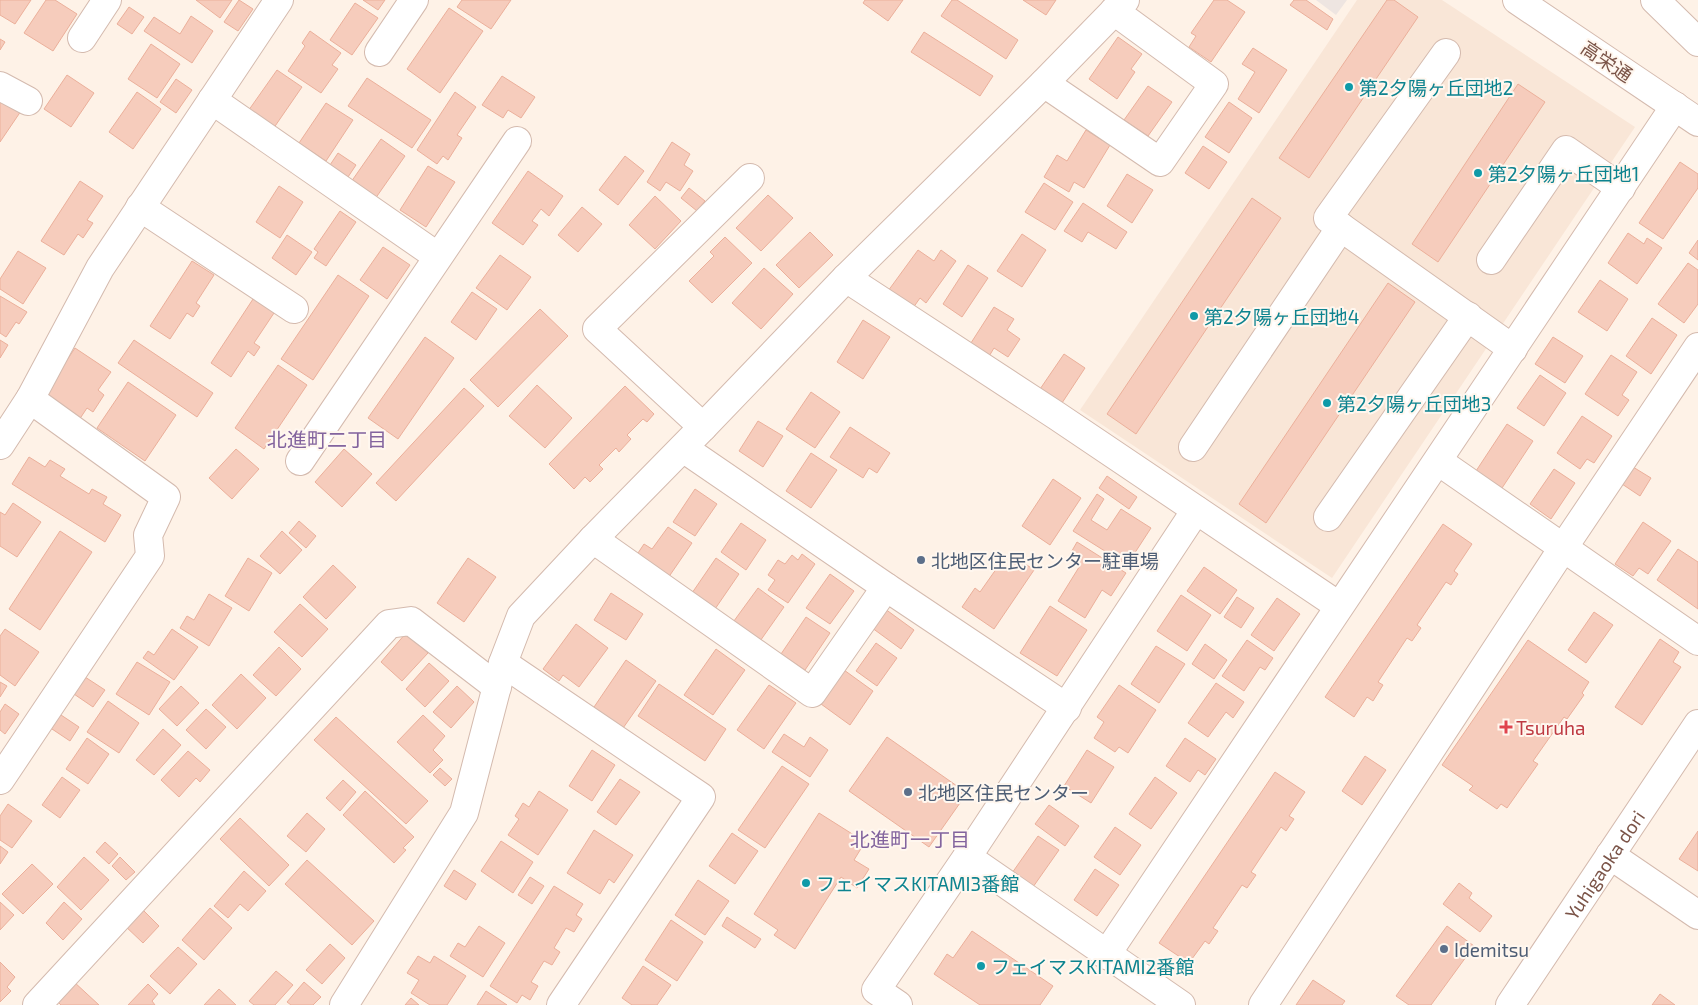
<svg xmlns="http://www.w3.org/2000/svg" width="1698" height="1005" font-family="'Exo 2','Noto Sans JP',sans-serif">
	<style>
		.residential { fill: #f9e6d7 }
		.industrial { fill: #eee5e1 }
		.building { fill: #f6ccbc; stroke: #ebaf9a }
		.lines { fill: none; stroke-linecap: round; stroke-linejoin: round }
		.minor-casing { stroke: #d4baae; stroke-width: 30 }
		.minor { stroke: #fff; stroke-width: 28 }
		.culture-dot { fill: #0f9aa8; stroke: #fff7ef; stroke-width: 2 }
		.service-dot { fill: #5c6f8a; stroke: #fff7ef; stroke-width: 2 }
		.health-dot { fill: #e0444e; stroke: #fff7ef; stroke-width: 2 }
		.labels { text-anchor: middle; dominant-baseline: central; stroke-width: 4; stroke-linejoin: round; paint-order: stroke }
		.street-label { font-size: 19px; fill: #7b5448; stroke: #fff7ef }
		.culture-label { font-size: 19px; fill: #0d838f; stroke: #fff7ef; text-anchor: start }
		.service-label { font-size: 19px; fill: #4e5e75; stroke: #fff7ef; text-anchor: start }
		.health-label { font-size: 19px; fill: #be3a42; stroke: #fff7ef; text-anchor: start }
		.neighbourhood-label { font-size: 20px; fill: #83649e; stroke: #fff7ef }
	</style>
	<rect width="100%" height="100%" fill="#fef2e7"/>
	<path class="residential" d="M1357 0H1442L1635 127 1332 578 1080 410Z"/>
	<path class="industrial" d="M1316 0H1347L1336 15Z"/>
	<path class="building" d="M0 0H31L15 24 0 15Z
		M46 0H55L77 14 53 51 24 33Z
		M196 0H232L220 18Z
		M239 0 253 9 238 31 224 22Z
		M363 0H385L378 10Z
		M462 0H511L491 29 457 7Z
		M865 0H903L888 21 863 3Z
		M952 0H957L1018 40 1006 59 941 16Z
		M1023 0H1056L1046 15Z
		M1214 0H1227L1245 12 1211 62 1189 47 1196 36 1191 33Z
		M1294 0H1306L1333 19 1327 30 1290 5Z
		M1387 0H1394L1418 17 1309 178 1279 158Z
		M355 3 378 18 352 55 330 40Z
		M129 7 144 17 132 34 117 24Z
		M449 8 483 31 440 93 407 69Z
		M191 16 213 31 192 63 144 31 154 17 180 34Z
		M310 31 341 53 332 65 338 69 321 93 288 71 305 46 302 43Z
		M924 32 993 76 980 96 911 52Z
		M1118 37 1142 54 1131 69 1135 72 1117 99 1089 79Z
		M0 39 5 42 0 50Z
		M151 44 180 64 157 98 128 79Z
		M1253 48 1287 70 1259 113 1238 99 1255 72 1242 64Z
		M277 70 302 87 271 132 246 114Z
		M67 75 94 93 71 127 44 109Z
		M502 76 535 97 521 118 508 110 503 118 482 105Z
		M367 78 431 120 412 148 348 106Z
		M176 79 192 90 176 113 160 102Z
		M1518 84 1545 102 1438 262 1412 244Z
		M1148 86 1172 102 1148 136 1124 120Z
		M137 92 161 109 133 149 109 132Z
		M455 92 476 107 457 135 462 138 448 160 443 156 437 164 417 150Z
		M0 97 21 111 0 142Z
		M1229 102 1252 118 1229 153 1205 137Z
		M326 103 353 120 326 161 299 143Z
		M1086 130 1110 145 1084 188 1074 182 1069 192 1044 177 1057 155 1067 161Z
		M381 139 405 156 375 199 351 182Z
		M672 142 690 154 684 165 693 171 680 191 666 182 660 191 647 182Z
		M1203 146 1227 162 1209 189 1185 173Z
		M338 153 356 165 344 183 326 171Z
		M625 156 644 171 618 205 599 190Z
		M1680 162 1698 174V188L1663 239 1639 223Z
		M428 166 455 182 426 227 400 210Z
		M528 171 563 196 549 216 541 209 532 221 538 225 523 245 492 223Z
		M1127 174 1153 190 1132 223 1107 206Z
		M80 181 103 196 87 220 93 223 83 238 78 234 64 255 41 241Z
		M1044 183 1073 202 1055 230 1025 212Z
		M279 186 303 202 280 238 256 222Z
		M689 188 705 201 697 211 681 198Z
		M768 195 793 218 761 251 736 228Z
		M655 196 681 221 655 249 629 225Z
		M1252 198 1281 218 1136 434 1107 414Z
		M1083 203 1127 232 1116 249 1088 232 1082 242 1064 231Z
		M582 207 602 224 578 252 558 235Z
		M340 211 356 222 326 266 314 258 318 252 314 249Z
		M810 232 833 255 799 288 776 265Z
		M1628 233 1644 244 1647 238 1662 248 1637 284 1608 263Z
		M1022 234 1046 250 1022 287 997 271Z
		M287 235 312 252 296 275 272 258Z
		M725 237 752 263 712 303 689 281 714 256 710 252Z
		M1698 240V260L1689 253Z
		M383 247 410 265 387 299 360 280Z
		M918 250 934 261 941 250 956 261 926 303 920 298 913 308 888 291Z
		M18 251 46 268 23 304 0 289V279Z
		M500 255 531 277 507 310 476 288Z
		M192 261 214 275 196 303 200 306 193 317 187 313 170 339 150 326Z
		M1688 263 1698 270V304L1684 323 1658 304Z
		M968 265 988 278 962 317 943 304Z
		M764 268 793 294 761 329 732 303Z
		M338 275 369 296 313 380 281 359Z
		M1600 280 1628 299 1607 331 1578 312Z
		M1388 283 1415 302 1266 523 1239 504Z
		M472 292 497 309 476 340 451 322Z
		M0 296 27 312 19 324 16 322 6 337 0 333Z
		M255 296 276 310 254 343 260 347 254 356 248 351 231 377 211 363Z
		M994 307 1014 319 1007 330 1020 339 1008 357 994 348 988 358 969 346Z
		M540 309 568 336 498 407 470 380Z
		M1652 318 1677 335 1651 374 1626 356Z
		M863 320 890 337 863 379 837 362Z
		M425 337 454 358 398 439 368 418Z
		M1553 337 1583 356 1565 383 1535 364Z
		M0 340 8 345 0 358Z
		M134 340 213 393 197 417 118 363Z
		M75 348 111 372 98 390 104 395 93 412 87 408 77 423 41 399Z
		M1064 354 1085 368 1060 406 1038 392Z
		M1611 355 1637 372 1622 395 1629 400 1618 416 1585 394Z
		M278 365 307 385 264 449 235 428Z
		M1540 375 1566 393 1544 426 1517 408Z
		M128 382 176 415 145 461 97 428Z
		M537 385 572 418 545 448 509 416Z
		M625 386 654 414 647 422 643 419 627 435 631 439 619 452 616 448 599 465 603 469 590 482 585 477 574 489 549 464Z
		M464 388 484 406 396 501 376 483Z
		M811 392 840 412 815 448 786 429Z
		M1582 416 1612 436 1594 463 1587 459 1580 469 1557 453Z
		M758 421 783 436 763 467 739 451Z
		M1507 424 1533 441 1502 488 1476 471Z
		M850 427 890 453 877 473 869 468 863 478 830 457Z
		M236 449 259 469 232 499 209 478Z
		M344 449 372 474 342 507 315 482Z
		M811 453 837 470 811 508 786 491Z
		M29 457 45 467 50 460 65 469 60 476 89 494 92 489 107 497 103 504 121 515 105 542 12 484Z
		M1633 467 1651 478 1640 496 1622 484Z
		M1554 469 1575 483 1551 519 1530 504Z
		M1107 476 1137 497 1129 509 1099 488Z
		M1053 479 1081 498 1050 545 1022 526Z
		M695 489 717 504 695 536 673 522Z
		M1097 494 1104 499 1091 520 1107 530 1121 509 1151 528 1127 565 1073 531Z
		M13 503 41 522 17 557 0 546V512L5 515Z
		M299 521 316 536 306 548 289 533Z
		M1643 522 1671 541 1648 574 1639 568 1633 576 1615 564Z
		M741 523 766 540 746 570 721 552Z
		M1443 524 1472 544 1454 571 1458 574 1451 585 1446 582 1417 625 1421 628 1412 641 1407 638 1378 682 1383 685 1373 701 1367 697 1354 717 1325 697Z
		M668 527 692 543 668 578 636 556 644 544 652 549Z
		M60 531 92 552 40 630 9 609Z
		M282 531 302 550 280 574 260 556Z
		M1077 542 1126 573 1111 596 1102 590 1085 618 1058 601 1081 564 1069 556Z
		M1678 549 1698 562V609L1657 580Z
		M802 554 815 564 788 603 768 590 775 580 768 575 778 560 785 564 792 555 798 560Z
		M248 558 272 573 249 611 225 596Z
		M468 558 496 577 464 622 437 603Z
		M716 558 739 574 715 609 692 593Z
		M1017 558 1034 570 994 629 962 607 975 588 980 592 999 565 1008 571Z
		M333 565 356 587 326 619 303 597Z
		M1204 567 1237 590 1220 614 1187 591Z
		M830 574 854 591 830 624 806 608Z
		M758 588 784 607 758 644 731 625Z
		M611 593 643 614 626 640 594 620Z
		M209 594 232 608 209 646 180 628 187 616 194 620Z
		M1181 595 1211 615 1187 651 1157 631Z
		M1237 597 1254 608 1241 628 1224 617Z
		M1277 598 1300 614 1274 651 1251 635Z
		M300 604 328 629 302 657 274 632Z
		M881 606 914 630 901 649 868 625Z
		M1050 606 1087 630 1057 676 1020 653Z
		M1594 612 1613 625 1586 663 1568 650Z
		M806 617 830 633 805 670 781 654Z
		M576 624 608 648 579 687 563 675 559 681 543 669Z
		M5 629 39 652 15 686 0 675V636Z
		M172 629 198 647 174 680 143 658 148 651 154 655Z
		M406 633 428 653 402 681 381 662Z
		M1660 639 1679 652 1673 662 1681 667 1642 725 1615 707Z
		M1247 640 1273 658 1265 670 1260 667 1244 691 1222 676Z
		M1528 640 1589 682 1582 693 1584 695 1567 719 1564 717 1533 761 1538 764 1507 808 1501 804 1497 809 1469 790 1473 786 1442 765Z
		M876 643 897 658 877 686 856 671Z
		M1205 644 1227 660 1214 679 1192 664Z
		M1156 646 1185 664 1159 703 1131 684Z
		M279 647 301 669 276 696 253 675Z
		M716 649 745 670 713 715 684 695Z
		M626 660 656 681 621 731 592 710Z
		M137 662 170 682 149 715 116 694Z
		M429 663 449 681 425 707 406 689Z
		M844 670 873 691 850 725 821 704Z
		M241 674 266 698 237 729 212 705Z
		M82 675 105 690 93 707 71 692Z
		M0 682 7 686 0 697Z
		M1216 683 1244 702 1233 718 1226 712 1208 737 1188 723Z
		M659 684 726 729 705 761 638 716Z
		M769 685 796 703 764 749 737 730Z
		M1119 685 1156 710 1128 753 1119 747 1115 752 1094 738 1104 722 1097 717Z
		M181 686 199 703 177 726 159 709Z
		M457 686 474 702 451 728 433 712Z
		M108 701 139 723 119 753 87 732Z
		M5 704 19 714 5 734 0 730V712Z
		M206 709 226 727 206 749 186 730Z
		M58 713 79 727 70 741 49 727Z
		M423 715 445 736 433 750 443 760 430 773 397 742Z
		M336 717 428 801 406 824 314 740Z
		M163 729 181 745 154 775 136 760Z
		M784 734 804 747 810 737 828 750 810 777 772 752Z
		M887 737 967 793 929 847 849 791Z
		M87 738 109 754 88 784 66 769Z
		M1185 738 1216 759 1205 775 1198 770 1190 782 1166 766Z
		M592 750 615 765 592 801 569 786Z
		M1087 750 1114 767 1091 803 1064 786Z
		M188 751 210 770 200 782 196 778 179 797 161 780Z
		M1365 756 1386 770 1362 805 1342 791Z
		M782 766 809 784 765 848 738 830Z
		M440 768 452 779 445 786 433 775Z
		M1275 772 1305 792 1289 816 1294 819 1286 831 1281 827 1251 872 1256 875 1247 888 1242 885 1213 928 1218 931 1209 944 1205 941 1189 963 1159 943Z
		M62 777 80 790 60 818 42 805Z
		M1155 777 1177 793 1151 829 1129 814Z
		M620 779 640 792 616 825 597 812Z
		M343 780 356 792 340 811 326 798Z
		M365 791 414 837 403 848 406 850 394 863 343 815Z
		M539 791 568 810 538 855 508 835 519 819 515 816 523 803 529 807Z
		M8 804 32 821 12 848 0 840V816Z
		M1049 805 1079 826 1065 846 1035 824Z
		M307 813 325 829 306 852 287 836Z
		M819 813 865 842 854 860 869 869 857 888 841 877 795 949 774 935 778 930 754 914Z
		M240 818 289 865 269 886 220 839Z
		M1115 827 1141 845 1120 875 1094 857Z
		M594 830 633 855 614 883 609 879 600 894 567 873Z
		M1698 831V871L1679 859Z
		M732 833 758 851 735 884 709 866Z
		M1038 836 1059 850 1033 887 1012 873Z
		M501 841 533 862 513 893 481 871Z
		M105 842 118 854 109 864 96 852Z
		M0 846 8 852 0 864Z
		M84 857 109 880 81 910 57 887Z
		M120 857 135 872 126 880 112 866Z
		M307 860 374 921 352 945 285 884Z
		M32 864 53 884 23 914 2 894Z
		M1095 869 1119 885 1097 916 1074 900Z
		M454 870 476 884 466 900 444 886Z
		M244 871 266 891 248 911 240 904 228 918 214 906Z
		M530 877 544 886 532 904 518 895Z
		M698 880 729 901 705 935 675 915Z
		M1459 883 1472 893 1469 898 1492 916 1480 932 1443 904Z
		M554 886 583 904 576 915 582 919 574 932 566 928 554 948 560 952 552 965 544 961 531 982 538 986 530 1000 522 995 517 1003 490 986Z
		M0 902 14 915 0 930Z
		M64 902 82 919 63 940 46 923Z
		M140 907 159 926 143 943 123 924Z
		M210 908 232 928 204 960 182 940Z
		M727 917 761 939 755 948 722 926Z
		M671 920 703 942 677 981 645 960Z
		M479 926 505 943 483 977 450 956 458 943 465 947Z
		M1447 926 1474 946 1431 1005H1409L1396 996Z
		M972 931 1053 986 1040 1005H980L934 974 947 954 953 958Z
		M330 944 345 958 322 984 306 970Z
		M178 947 197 964 170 994 150 976Z
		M418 956 430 963 434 956 466 976 447 1005H430L411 993 419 980 407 973Z
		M0 962 15 977 7 987 11 991 0 1002Z
		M643 966 671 985 657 1005H632L622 998Z
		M276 971 293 985 275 1005H254L249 1001Z
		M1313 980 1345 1001 1342 1005H1296Z
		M73 981 99 1005H61L56 1000Z
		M304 982 321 997 313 1005H291L287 1002Z
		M148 984 158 994 152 1001 155 1005H128Z
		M219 989 236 1005H204Z
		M486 991 507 1005H477Z
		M1660 994 1675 1005H1652Z
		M411 998 419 1005H405Z"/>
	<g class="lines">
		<defs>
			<g id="minor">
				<path d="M1517 0 1698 122"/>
				<path d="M1655 0 1698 42"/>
				<path d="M82 38 107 0"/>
				<path d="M379 52 414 0"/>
				<path d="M1446 53 1328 218 1513 349"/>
				<path d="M1044 83 1160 162 1214 84 1114 11"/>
				<path d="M0 86 28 101"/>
				<path d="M212 100 437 256"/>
				<path d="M140 207 294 309"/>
				<path d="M1491 260 1566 150 1621 188"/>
				<path d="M846 278 1057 416 1339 606"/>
				<path d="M703 427 597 329 750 178"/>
				<path d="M0 445 30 399 100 268 279 0"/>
				<path d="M1193 447 1341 227"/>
				<path d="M683 448 886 587 1067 708"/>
				<path d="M300 461 517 141"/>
				<path d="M1438 461 1698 641"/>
				<path d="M1328 517 1468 316"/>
				<path d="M593 539 812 693 886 587"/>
				<path d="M503 663 701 797 561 1005"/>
				<path d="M0 780 150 556 148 535 166 497 30 399"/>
				<path d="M1610 855 1698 915"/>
				<path d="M967 857 1181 1005"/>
				<path d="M1106 955 1675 106"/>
				<path d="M37 1005 389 624 411 621 497 687"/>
				<path d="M344 1005 464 813 503 663 521 616 593 539 703 427 846 278 1044 83 1125 0"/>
				<path d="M898 1005 876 990 967 857 1196 510"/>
				<path d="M1263 1005 1563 548 1698 347"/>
				<path id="s1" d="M1510 1005 1698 724"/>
			</g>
		</defs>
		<use href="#minor" class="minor-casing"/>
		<use href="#minor" class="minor"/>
	</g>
	<g class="culture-dot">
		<circle cx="1349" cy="87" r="5"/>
		<circle cx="1478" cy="173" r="5"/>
		<circle cx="1194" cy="316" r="5"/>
		<circle cx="1327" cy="403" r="5"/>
		<circle cx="806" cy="883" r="5"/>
		<circle cx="981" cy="966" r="5"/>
	</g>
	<g class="service-dot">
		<circle cx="921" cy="560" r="5"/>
		<circle cx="908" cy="792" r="5"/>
		<circle cx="1444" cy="949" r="5"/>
	</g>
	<path class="health-dot" d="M1503.5 719.5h5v5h5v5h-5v5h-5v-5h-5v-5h5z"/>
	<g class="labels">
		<g class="street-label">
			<text transform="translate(1607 61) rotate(34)">高栄通</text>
			<text stroke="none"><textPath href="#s1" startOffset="169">Yuhigaoka dori</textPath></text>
		</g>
		<g class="culture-label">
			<text x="1359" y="87">第2夕陽ヶ丘団地2</text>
			<text x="1488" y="173">第2夕陽ヶ丘団地1</text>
			<text x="1204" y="316">第2夕陽ヶ丘団地4</text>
			<text x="1337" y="403">第2夕陽ヶ丘団地3</text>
			<text x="816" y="883">フェイマスKITAMI3番館</text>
			<text x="991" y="966">フェイマスKITAMI2番館</text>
		</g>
		<g class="service-label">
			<text x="931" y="560">北地区住民センター駐車場</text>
			<text x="918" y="792">北地区住民センター</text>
			<text x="1454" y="949">Idemitsu</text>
		</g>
		<g class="health-label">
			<text x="1516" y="727">Tsuruha</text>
		</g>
		<g class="neighbourhood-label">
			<text x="327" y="439">北進町二丁目</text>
			<text x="910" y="839">北進町一丁目</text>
		</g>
	</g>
</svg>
